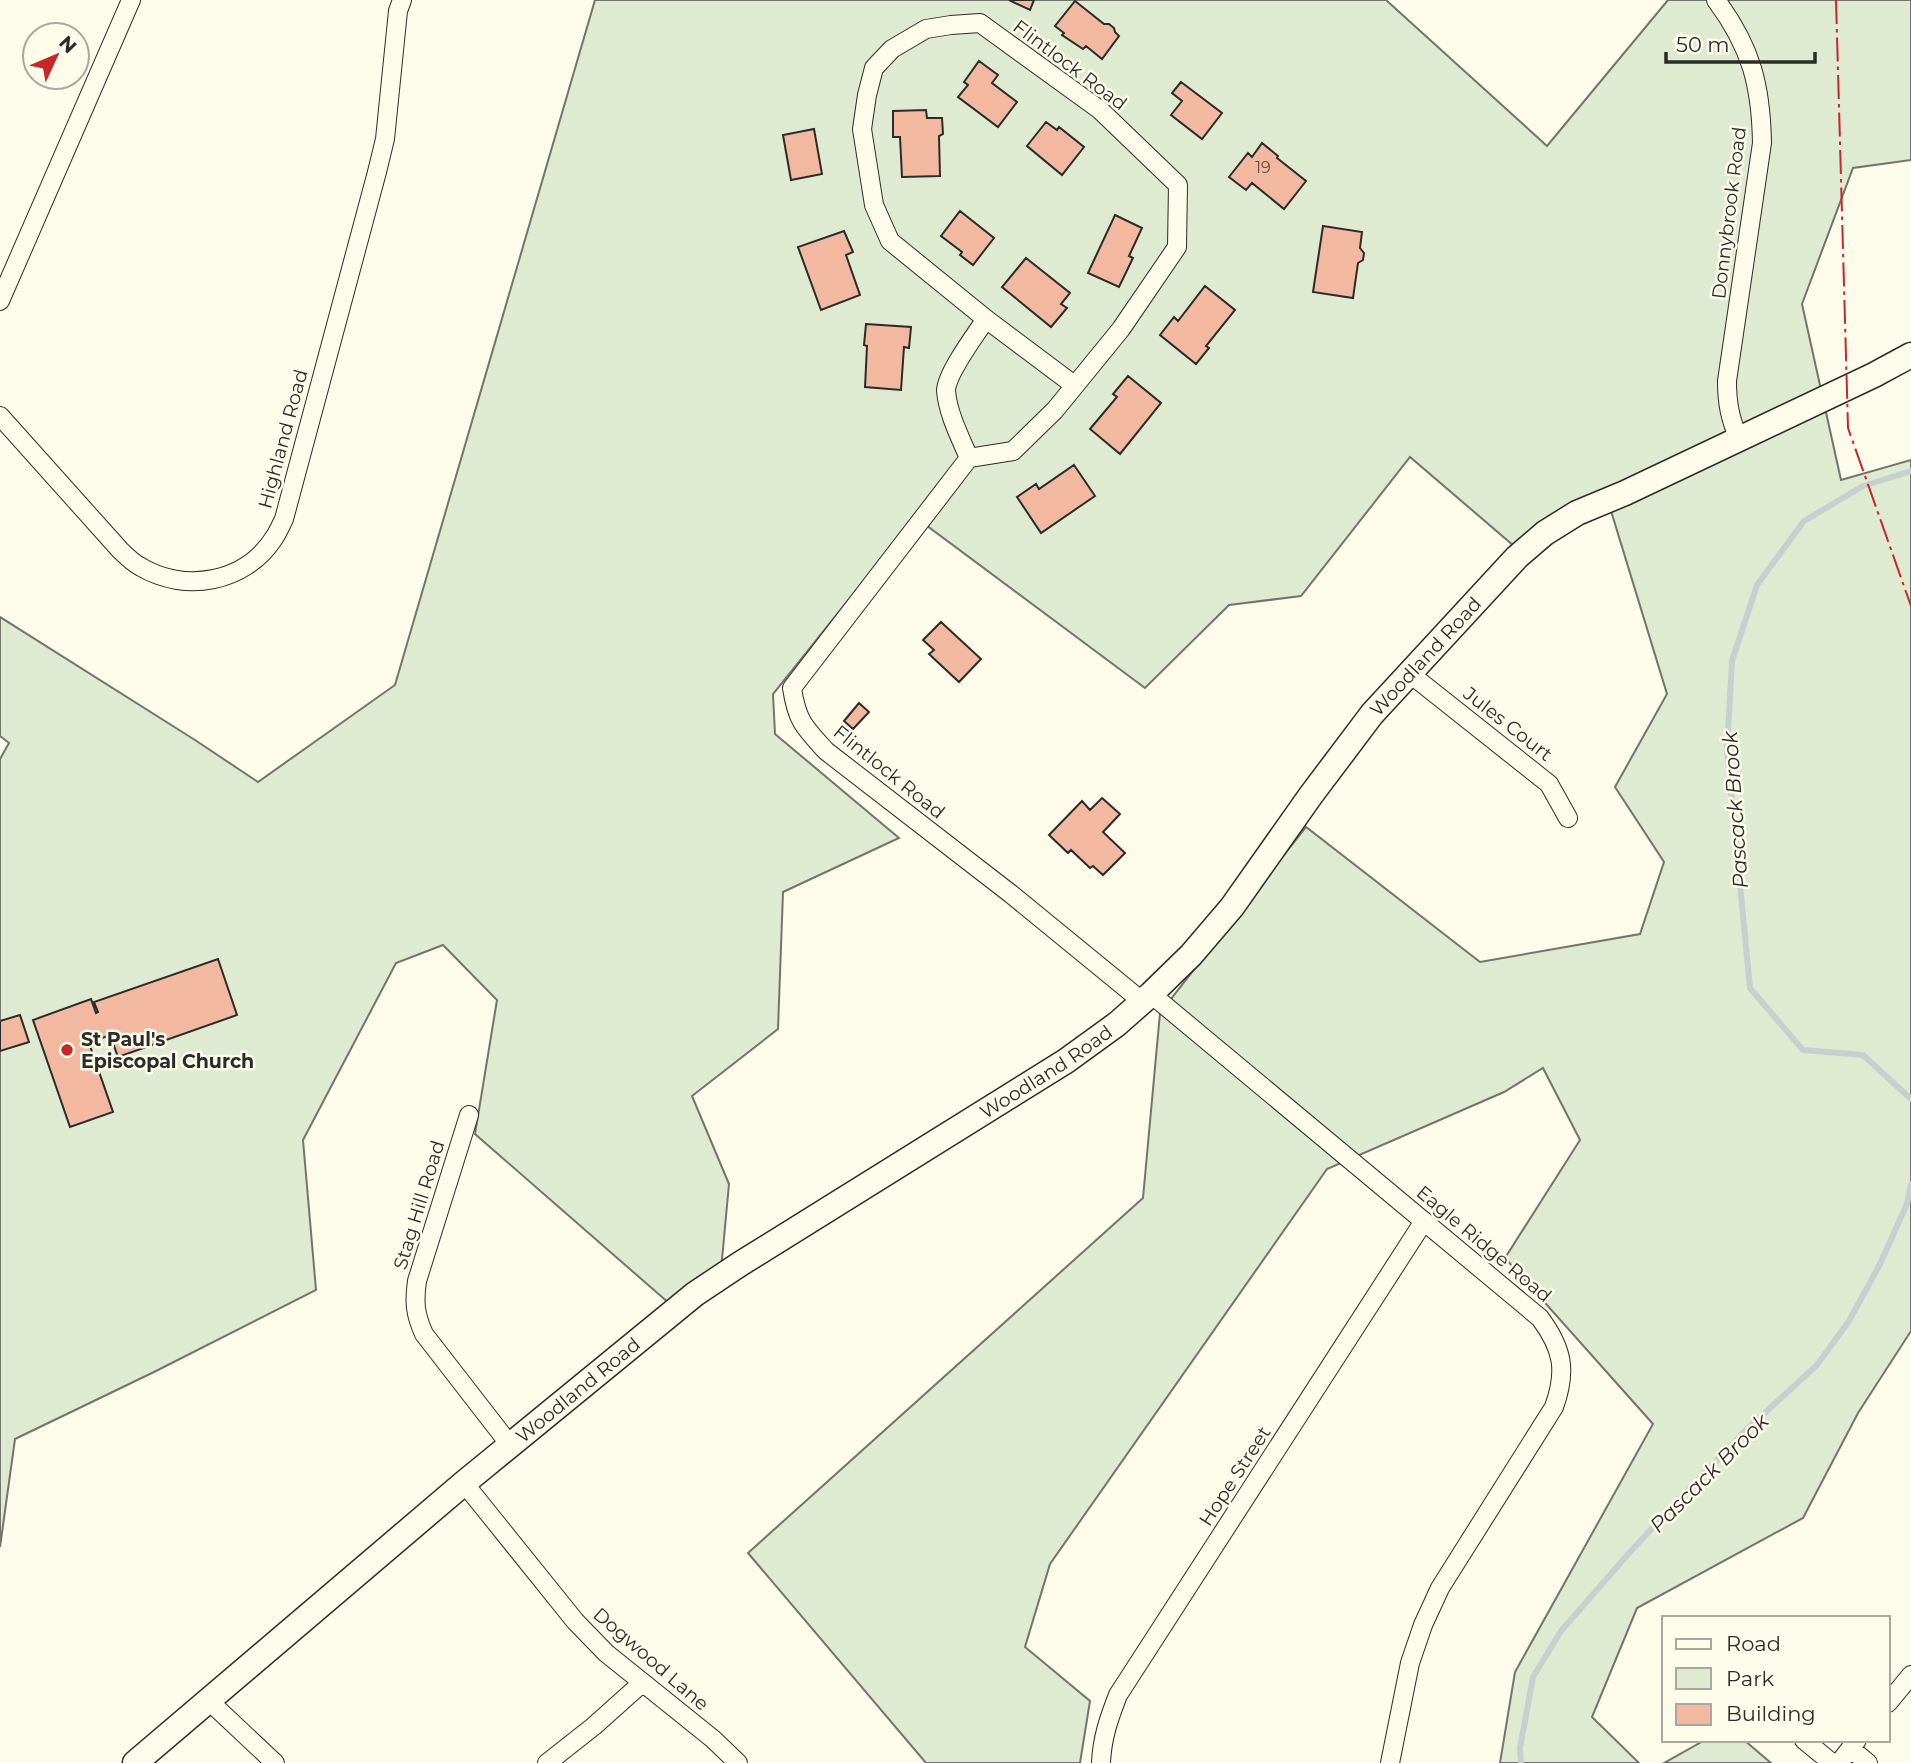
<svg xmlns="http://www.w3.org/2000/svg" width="1911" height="1763" font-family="Montserrat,sans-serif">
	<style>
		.green { fill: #deebd1; stroke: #74746e; stroke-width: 2 }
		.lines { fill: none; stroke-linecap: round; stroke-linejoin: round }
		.stream { stroke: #c7d0d0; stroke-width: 6 }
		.building { fill: #f2b8a0; stroke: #2b2b2b; stroke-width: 2 }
		.street-casing { stroke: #2b2b2b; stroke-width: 20 }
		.secondary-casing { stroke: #2b2b2b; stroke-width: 27 }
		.street { stroke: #fdfbea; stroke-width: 18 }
		.secondary { stroke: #fdfbea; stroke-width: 24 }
		.power { stroke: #c62828; stroke-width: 2; stroke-dasharray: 24 5 3.5 5; stroke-linecap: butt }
		.poi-dot { fill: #c62828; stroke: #fdfbea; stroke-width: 2.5 }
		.labels { text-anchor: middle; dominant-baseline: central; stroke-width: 5; stroke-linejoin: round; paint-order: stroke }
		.number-label { font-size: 16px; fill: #5d4e48 }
		.street-label { font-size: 19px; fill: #2b2b2b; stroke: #fdfbea }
		.poi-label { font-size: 19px; font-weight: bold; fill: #2b2b2b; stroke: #fdfbea; text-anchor: start }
		.water-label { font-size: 21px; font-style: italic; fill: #2b2b2b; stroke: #fdfbea }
	</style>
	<rect width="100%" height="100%" fill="#fdfbea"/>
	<path class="green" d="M595 0H1386L1547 146 1668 0H1911V160L1853 168 1802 304 1841 480 1911 460V1331L1858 1413 1803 1518 1637 1608 1592 1717 1639 1763H1500L1515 1672 1653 1424 1505 1258 1580 1140 1543 1068 1504 1092 1327 1169 1050 1564 1025 1647 1090 1701 1080 1763H926L748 1553 1143 1198 1160 1013 1306 827 1480 962 1640 934 1664 862 1615 787 1667 694 1611 511 1521 552 1410 457 1301 596 1229 605 1145 688 915 517 773 694 775 734 899 838 783 892 778 1029 692 1096 729 1184 720 1281 678 1311 475 1134 497 1000 443 945 396 963 303 1140 316 1290 154 1372 15 1439 0 1547V759L9 743 0 736V617L195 740 258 782 395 685Z
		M1705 1740H1744L1771 1763H1664Z"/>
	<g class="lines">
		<path class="stream" d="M1911 471 1863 486 1804 521 1757 585 1732 661 1727 750 1750 988 1803 1050 1863 1055 1911 1099
			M1521 1763 1520 1748 1533 1677 1561 1631 1630 1552 1686 1492 1745 1431 1817 1365 1849 1321 1880 1264 1907 1204 1911 1184"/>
	</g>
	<path class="building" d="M1009 0H1034L1030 10Z
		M1075 1 1104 24H1109L1114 28 1115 32 1119 36 1102 59 1086 46 1083 49 1062 35 1064 33 1055 26Z
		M979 61 998 75 992 83 1017 102 998 127 958 97 968 85 964 82Z
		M1181 82 1222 113 1202 139 1171 115 1182 101 1172 93Z
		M926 110 927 118H942L943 134 939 136 940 176 902 177 900 137H893V111Z
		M1046 122 1057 130 1059 127 1084 147 1062 175 1027 146Z
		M814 129 822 174 791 180 783 135Z
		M1262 143 1278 156 1277 158 1306 181 1284 209 1252 183 1246 190 1229 177 1248 153 1252 157Z
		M960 211 994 238 973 265 960 255 962 252 941 236Z
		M1115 215 1142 228 1129 256 1133 258 1119 287 1088 273Z
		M1323 226 1362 232 1360 248 1364 253 1363 260 1358 263 1353 298 1313 292Z
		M844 231 853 252 846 255 860 295 821 310 798 247Z
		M1026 258 1070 293 1061 304 1067 308 1051 327 1002 287Z
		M1205 286 1235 310 1206 346 1209 348 1196 364 1160 335 1174 317 1178 321Z
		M866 324 911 327 909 348 904 347 901 390 865 387 867 346 864 345Z
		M1128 376 1161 403 1120 454 1090 429 1117 397 1113 394Z
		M1074 465 1095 496 1041 533 1017 497 1036 484 1039 489Z
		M941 622 981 659 959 682 929 654 934 650 923 640Z
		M859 703 869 712 853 729 844 721Z
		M1102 798 1120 814 1103 832 1125 853 1103 875 1093 866 1090 868 1071 850 1068 853 1049 835 1082 801 1090 810Z
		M218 959 237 1015 118 1057 110 1035 89 1043 113 1112 70 1127 33 1020 91 999 96 1013 98 1012 94 1002Z
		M20 1015 29 1042 0 1051V1021Z"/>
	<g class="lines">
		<defs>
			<path id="street" d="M1716 0C1751 47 1761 85 1762 143L1727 381C1727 403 1730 419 1739 439
				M0 301 131 0
				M1074 385 986 319 890 241 874 205 862 129 867 95 874 68 892 49 926 29 951 25 980 23 1100 110 1178 185 1177 247 1121 329 1055 410 1013 451 969 458 792 688C797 721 804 727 826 751L1011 894 1143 1002
				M0 416 120 550C126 556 133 563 141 567 185 593 245 583 274 538 278 532 281 525 284 519L377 172 385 139 398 11 402 0
				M969 458C960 437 948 414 946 391 946 374 976 334 986 319
				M1409 673 1549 784 1568 818
				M1151 994 1540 1318C1563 1349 1567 1371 1554 1407L1440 1588 1423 1625 1410 1663 1390 1763
				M469 1115 417 1281C414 1302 415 1314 424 1334L510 1445
				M464 1483 575 1621 606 1653 713 1739 738 1763
				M208 1700 275 1763
				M1888 1703 1911 1675
				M1804 1740 1832 1763
				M1851 1749 1868 1763
				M547 1763 594 1726 642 1683
				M1101 1763C1102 1738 1109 1718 1118 1695L1424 1221
				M1839 1763 1857 1740"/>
			<g id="secondary">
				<path id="s1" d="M135 1763 464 1483 695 1294 740 1264 1066 1061 1117 1024 1151 994 1191 955 1232 907 1311 795 1372 714 1517 557 1545 533 1577 513 1625 493 1739 439 1874 375 1911 355"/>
			</g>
		</defs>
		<use href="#street" class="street-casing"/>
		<use href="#secondary" class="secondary-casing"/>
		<use href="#street" class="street"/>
		<use href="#secondary" class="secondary"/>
		<path class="power" d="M1836 0 1848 428 1911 606"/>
	</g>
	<circle class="poi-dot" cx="67" cy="1050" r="7"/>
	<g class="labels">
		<g class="number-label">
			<text x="1263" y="167">19</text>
		</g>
		<g class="street-label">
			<text transform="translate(1070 65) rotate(37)">Flintlock Road</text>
			<text transform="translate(1729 213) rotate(-83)">Donnybrook Road</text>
			<text transform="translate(283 439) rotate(-75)">Highland Road</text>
			<text stroke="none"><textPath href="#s1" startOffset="1713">Woodland Road</textPath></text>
			<text transform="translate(1508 724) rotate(38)">Jules Court</text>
			<text transform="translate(889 772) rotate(39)">Flintlock Road</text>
			<text stroke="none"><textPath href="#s1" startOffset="1146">Woodland Road</textPath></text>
			<text transform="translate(419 1205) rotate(-73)">Stag Hill Road</text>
			<text transform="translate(1484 1244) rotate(40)">Eagle Ridge Road</text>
			<text stroke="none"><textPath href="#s1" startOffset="579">Woodland Road</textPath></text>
			<text transform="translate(1235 1476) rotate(-57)">Hope Street</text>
			<text transform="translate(651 1659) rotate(41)">Dogwood Lane</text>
		</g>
		<g class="poi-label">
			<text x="81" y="1039">St Paul's<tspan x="81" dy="22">Episcopal Church</tspan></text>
		</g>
		<g class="water-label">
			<text transform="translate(1735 810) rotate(-94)">Pascack Brook</text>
			<text transform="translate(1709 1473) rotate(-45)">Pascack Brook</text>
		</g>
	</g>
	<rect x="1662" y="1616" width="228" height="126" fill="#fdfbea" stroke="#a9a89e" stroke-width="2"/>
	<rect x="1676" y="1639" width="35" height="10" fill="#fdfbea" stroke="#a9a89e" stroke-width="2"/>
	<text x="1726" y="1651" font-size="21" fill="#2b2b2b">Road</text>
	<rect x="1676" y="1668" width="35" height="21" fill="#deebd1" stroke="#a9a89e" stroke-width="2"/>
	<text x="1726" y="1686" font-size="21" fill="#2b2b2b">Park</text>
	<rect x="1676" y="1704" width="35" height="21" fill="#f2b8a0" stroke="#a9a89e" stroke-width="2"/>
	<text x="1726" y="1721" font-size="21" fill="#2b2b2b">Building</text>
	<g transform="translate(56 56) rotate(46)"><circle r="33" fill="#fdfbea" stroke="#a9a89e" stroke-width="2"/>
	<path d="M0-5L12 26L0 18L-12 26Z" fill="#c62828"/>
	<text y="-10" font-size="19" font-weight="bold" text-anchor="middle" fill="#2b2b2b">N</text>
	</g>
	<path d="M1666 52v10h149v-10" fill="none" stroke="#2b2b2b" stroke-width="3.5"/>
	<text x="1676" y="52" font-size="21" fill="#2b2b2b" stroke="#fdfbea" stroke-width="5" paint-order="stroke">50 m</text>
</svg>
